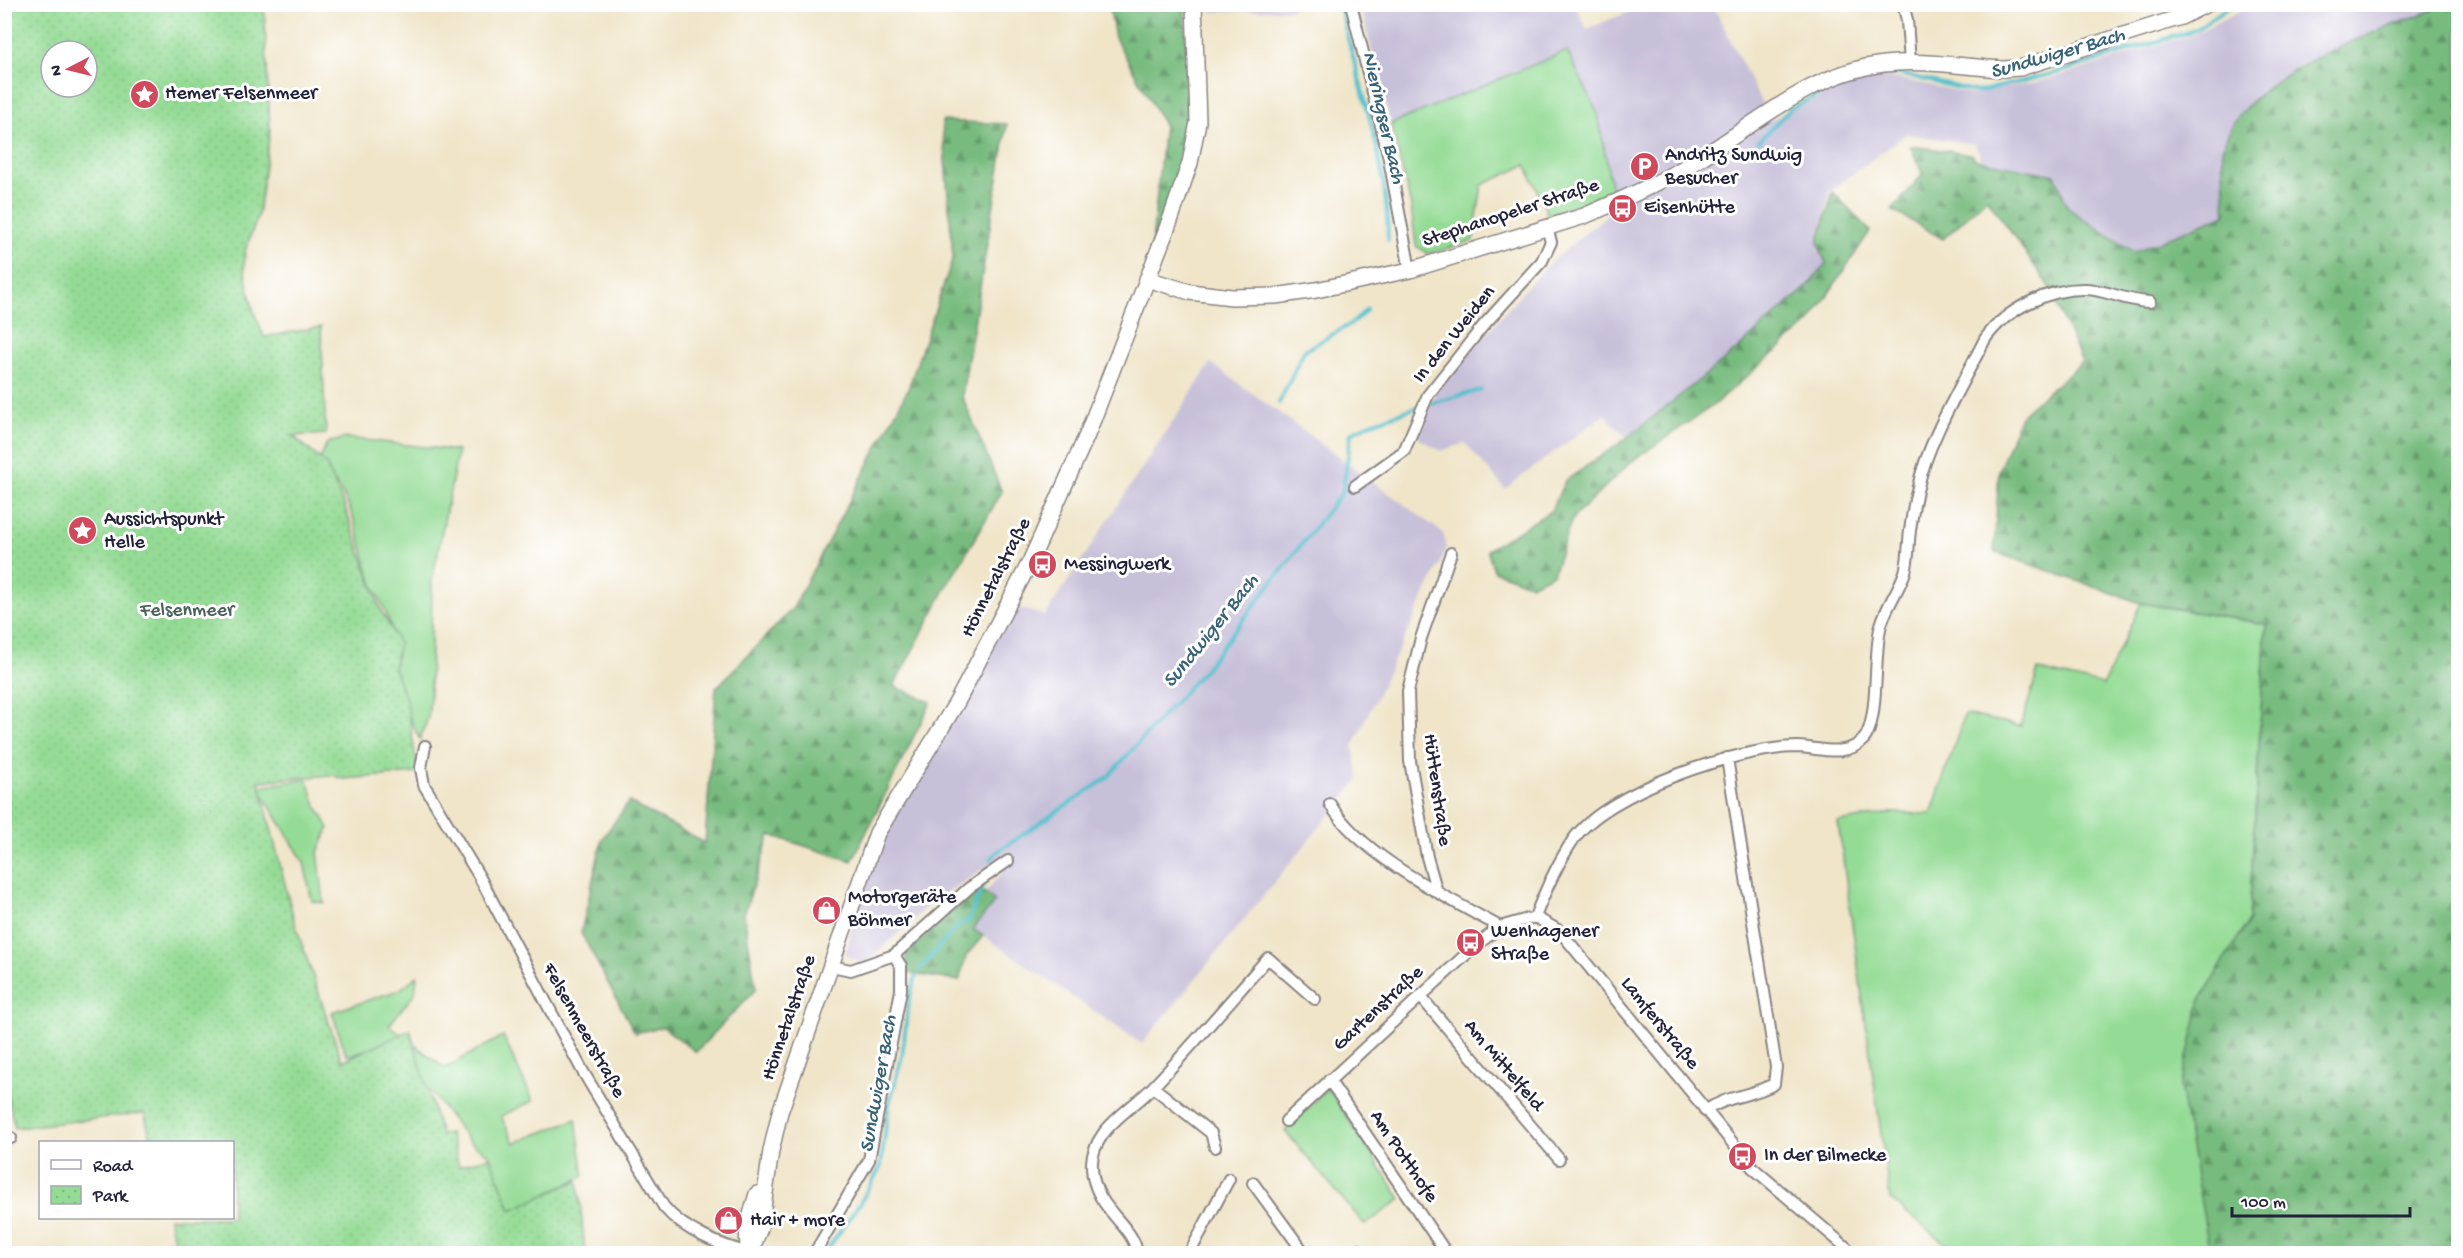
<svg xmlns="http://www.w3.org/2000/svg" width="2463" height="1258" font-family="'Gochi Hand',sans-serif">
	<style>
		.industrial { fill: #c7c0d9 }
		.grass { fill: #94db95; stroke: #5b7e68; stroke-width: 1.5 }
		.forest { fill: url(#forest-firs); stroke: #4c6e5c; stroke-width: 1.5 }
		.park { fill: url(#park-dots); stroke: #5b7e68; stroke-width: 1.5; fill-rule: evenodd }
		.lines { fill: none; stroke-linecap: round; stroke-linejoin: round }
		.stream { stroke: #54c0ce; stroke-width: 4 }
		.street-casing { stroke: #898482; stroke-width: 14 }
		.secondary-casing { stroke: #898482; stroke-width: 18 }
		.street { stroke: #fff; stroke-width: 10 }
		.secondary { stroke: #fff; stroke-width: 15 }
		.labels { text-anchor: middle; dominant-baseline: central; stroke-width: 6; stroke-linejoin: round; paint-order: stroke }
		.poi-label { font-size: 20px; fill: #22223b; stroke: #fff; text-anchor: start }
		.street-label { font-size: 20px; fill: #22223b; stroke: #fff }
		.park-label { font-size: 20px; fill: #4a635a; stroke: #fff }
		.water-label { font-size: 21px; font-style: italic; fill: #366176; stroke: #fff }
	</style>
	<defs>
		<pattern id="forest-firs" width="22" height="20" patternUnits="userSpaceOnUse" patternTransform="scale(1.5)"><rect width="22" height="20" fill="#77bb7e"/><path d="M5 1l3.5 6h-7zM16 11l3.5 6h-7z" fill="#619868"/></pattern>
		<pattern id="park-dots" width="8" height="8" patternUnits="userSpaceOnUse" patternTransform="scale(1.5)"><rect width="8" height="8" fill="#94db95"/><path d="M2 2h.1M6 6h.1" fill="none" stroke="#7fbc81" stroke-width="1.8" stroke-linecap="round"/></pattern>
	</defs>
	<rect width="100%" height="100%" fill="#fff"/>
	<filter id="ink" filterUnits="userSpaceOnUse"><feTurbulence type="fractalNoise" baseFrequency=".0167" numOctaves="2"/><feDisplacementMap in="SourceGraphic" scale="12" xChannelSelector="R" yChannelSelector="G"/><feConvolveMatrix kernelMatrix="1 2 1 2 8 2 1 2 1" color-interpolation-filters="sRGB"/></filter>
	<filter id="wash" filterUnits="userSpaceOnUse"><feTurbulence type="fractalNoise" baseFrequency=".008" numOctaves="4" result="noise"/><feDisplacementMap in="SourceGraphic" scale="24" xChannelSelector="R" yChannelSelector="G"/><feGaussianBlur stdDeviation="1.35" result="paint"/><feColorMatrix in="noise" values="0 0 0 0 0 0 0 0 0 0 0 0 0 0 0 0 0 1.4 0 .05"/><feComposite in="paint" operator="in"/></filter>
	<g filter="url(#wash)">
		<rect width="100%" height="100%" fill="#f0e5c9"/>
		<path class="industrial" d="M1387 4 1575 5 1587 29 1645 5H1713L1770 120 1843 87 1877 77 1895 78 1972 94 2047 80 2194 34 2251 5H2445L2299 65 2224 146 2226 214 2134 252 2068 208 2055 175 1982 161 1975 144 1906 134 1830 191 1818 243 1826 263 1809 285 1733 353 1627 438 1605 414 1505 489 1465 443 1441 451 1418 438 1435 392 1544 268 1614 209 1598 114 1567 51 1391 124 1362 13Z
			M1209 5H1292L1293 9 1210 12Z
			M1211 363 1443 533 1447 549 1353 746 1359 779 1142 1044 973 929 994 901 985 893 1009 864 1004 855 926 907 864 965 846 954 854 916 878 842 1013 606 1045 616Z"/>
		<path class="grass" d="M1567 51 1598 114 1612 192 1548 215 1526 165 1482 185 1473 241 1429 254 1416 246 1411 206 1391 124Z
			M347 438 458 451 432 581 430 699 428 718 420 739C417 736 395 682 394 676 393 661 395 645 392 630 388 613 377 596 371 579 358 541 354 490 317 466L327 443Z
			M2141 603 2266 624 2249 920 2201 999 2210 1253H1957L1890 1199 1838 822 1891 813 1931 814 1965 714 2021 726 2038 670 2103 685Z
			M307 779 316 805 329 828 318 852 324 903 312 901 304 862 258 787Z
			M417 976 415 993 389 1025 445 1068 503 1036 533 1101 501 1116 514 1143 576 1119 584 1176 512 1212 488 1154 470 1142 427 1087 421 1098 371 1048 350 1055 346 1054 332 1012 399 990Z
			M1328 1088 1401 1199 1365 1225 1285 1131Z"/>
		<path class="forest" d="M1109 5H1185L1188 116 1179 172 1152 243 1164 125 1115 38Z
			M2445 5H2458V1253H2210L2180 1087 2201 999 2249 920 2266 624 2141 603 1994 552 1999 470 2020 416 2082 362 2048 285 1987 198 1943 239 1892 210 1923 174 1910 146 1970 154 1977 160 2055 175 2068 208 2134 252 2226 214C2225 195 2220 162 2224 145 2242 73 2383 30 2445 5Z
			M942 121 1007 124 962 396 1002 492 949 582 894 686 931 702 852 861 770 835 744 914 756 989 696 1052 663 1027 635 1033 581 933 602 839 629 802 705 843 716 688 793 608 908 389 953 258Z
			M1833 192 1870 231 1809 323 1715 404 1631 462 1572 519 1553 574 1531 585 1494 571 1487 550 1551 511 1565 481 1627 438 1733 353 1809 285 1826 263 1818 243Z
			M976 890 985 893 995 901 973 929 983 936 966 956 959 981 907 973 906 954Z"/>
		<path class="park" d="M4 5H264L270 130 258 216 245 251 244 268 253 309 264 337 321 327 326 434 293 436 326 464 344 505 380 608 399 643 394 668 407 702 418 773 343 779 332 775 259 781 295 924 342 1061 410 1030 441 1135 450 1133 459 1166 490 1157 511 1210 578 1180 585 1253H177L169 1218H232V1142H152L144 1113 15 1128 4 1080ZM51 51H87V87H51Z"/>
		<g class="lines">
			<path class="stream" d="M1339 4C1358 83 1388 160 1388 240
				M1759 141 1790 109 1824 92 1879 74 1896 73 1978 92 2059 72 2195 30 2233 4
				M1279 403 1304 351 1354 322 1367 309
				M1432 403 1481 390
				M991 859 997 852 1107 778 1204 670 1343 491 1351 433 1369 424 1417 407
				M920 969 957 926 969 920 984 882
				M824 1254 859 1205 881 1166 888 1108 902 1056 909 999 916 976"/>
		</g>
	</g>
	<g filter="url(#ink)">
		<g class="lines">
			<defs>
				<path id="street" d="M1351 4 1388 154 1410 270
					M1903 4 1907 20 1910 63
					M1355 486 1404 451 1428 395 1483 326 1542 261 1551 242 1547 228
					M425 746 421 768 424 785 479 876 582 1070 664 1207C684 1231 721 1246 750 1253
					M1330 804C1360 855 1448 898 1500 927
					M1437 892 1427 857 1410 761 1408 691 1421 638 1451 553
					M1535 917C1545 891 1557 864 1573 840 1607 791 1739 747 1798 747 1819 748 1846 758 1863 740 1880 723 1873 651 1881 625 1886 607 1899 590 1905 572 1909 558 1908 545 1910 531 1912 517 1914 501 1918 487 1928 440 1963 383 1985 339 2006 309 2049 288 2086 289 2108 290 2127 302 2150 302
					M831 966 851 970 894 955 969 888 1008 861
					M1420 996 1559 1159
					M1329 1080 1447 1254
					M1153 1087 1211 1133 1215 1147
					M1705 1111C1728 1095 1750 1097 1774 1084L1776 1067 1727 758
					M1286 1121 1474 947 1500 927 1535 917 1560 931 1753 1168 1854 1254
					M4 1139 11 1138
					M1253 1183 1305 1254
					M814 1254 869 1160 901 990V966L894 955
					M1137 1254C1135 1225 1093 1209 1092 1167 1091 1154 1096 1144 1103 1134 1116 1116 1138 1103 1153 1087 1193 1045 1230 1001 1268 958L1315 999
					M1189 1254 1229 1179
					M1353 1254 1359 1250"/>
				<path id="secondary" d="M1147 279 1190 292 1232 297 1275 296 1316 290 1410 270 1584 216C1620 201 1657 184 1691 164 1753 127 1809 73 1884 64 1922 59 1964 67 2003 69L2020 68 2181 17 2207 4
					M749 1250C744 1231 752 1212 757 1194
					M750 1253 760 1228 771 1151 780 1112 877 833 957 702 1030 562 1087 435 1171 218 1190 163 1198 122 1194 4"/>
			</defs>
			<use href="#street" class="street-casing"/>
			<use href="#secondary" class="secondary-casing"/>
			<use href="#street" class="street"/>
			<use href="#secondary" class="secondary"/>
		</g>
	</g>
	<defs>
		<symbol id="sight-disc" viewBox="-11 -11 22 22"><circle r="9.5" fill="#d1495b" stroke="#fff"/><path d="M0-6L1.8-2.2L6-1.7L2.9 1.2L3.7 5.4L0 3.3L-3.7 5.4L-2.9 1.2L-6-1.7L-1.8-2.2Z" fill="#fff"/></symbol>
		<symbol id="parking-disc" viewBox="-11 -11 22 22"><circle r="9.5" fill="#d1495b" stroke="#fff"/><path d="M-3.5-5.5H1a3.5 3.5 0 0 1 0 7H-1V5.5H-3.5ZM-1-3.4V-.6H.8a1.4 1.4 0 0 0 0-2.8Z" fill="#fff"/></symbol>
		<symbol id="bus-disc" viewBox="-11 -11 22 22"><circle r="9.5" fill="#d1495b" stroke="#fff"/><path d="M-5-6H5V4H4V6H2V4H-2V6H-4V4H-5ZM-3.5-4V0h7V-4ZM-3.5 1.2v1.5H-2V1.2ZM2 1.2v1.5H3.5V1.2Z" fill="#fff"/></symbol>
		<symbol id="shop-disc" viewBox="-11 -11 22 22"><circle r="9.5" fill="#d1495b" stroke="#fff"/><path d="M-5-2.5h2.3a2.7 3.5 0 0 1 5.4 0H5L5.5 6h-11ZM-1.5-2.5h3a1.5 2.3 0 0 0-3 0Z" fill="#fff"/></symbol>
	</defs>
	<g fill-rule="evenodd">
		<use href="#sight-disc" x="128" y="78" width="33" height="33"/>
		<use href="#parking-disc" x="1628" y="150" width="33" height="33"/>
		<use href="#bus-disc" x="1606" y="192" width="33" height="33"/>
		<use href="#sight-disc" x="66" y="514" width="33" height="33"/>
		<use href="#bus-disc" x="1026" y="548" width="33" height="33"/>
		<use href="#shop-disc" x="810" y="894" width="33" height="33"/>
		<use href="#bus-disc" x="1454" y="926" width="33" height="33"/>
		<use href="#bus-disc" x="1726" y="1140" width="33" height="33"/>
		<use href="#shop-disc" x="712" y="1204" width="33" height="33"/>
	</g>
	<g class="labels">
		<g class="poi-label">
			<text x="165" y="94">Hemer Felsenmeer</text>
			<text x="1665" y="156">Andritz Sundwig<tspan x="1665" dy="23">Besucher</tspan></text>
			<text x="1644" y="208">Eisenhütte</text>
			<text x="104" y="520">Aussichtspunkt<tspan x="104" dy="23">Helle</tspan></text>
			<text x="1064" y="565">Messingwerk</text>
			<text x="848" y="898">Motorgeräte<tspan x="848" dy="23">Böhmer</tspan></text>
			<text x="1491" y="932">Wenhagener<tspan x="1491" dy="23">Straße</tspan></text>
			<text x="1764" y="1156">In der Bilmecke</text>
			<text x="750" y="1221">Hair + more</text>
		</g>
		<g class="street-label">
			<text transform="translate(1511 214) rotate(-18)">Stephanopeler Straße</text>
			<text transform="translate(1455 335) rotate(-51)">In den Weiden</text>
			<text transform="translate(997 578) rotate(-63)">Hönnetalstraße</text>
			<text transform="translate(1436 790) rotate(82)">Hüttenstraße</text>
			<text transform="translate(1379 1009) rotate(-43)">Gartenstraße</text>
			<text transform="translate(790 1018) rotate(-71)">Hönnetalstraße</text>
			<text transform="translate(1659 1024) rotate(51)">Lamferstraße</text>
			<text transform="translate(583 1031) rotate(61)">Felsenmeerstraße</text>
			<text transform="translate(1503 1066) rotate(50)">Am Mittelfeld</text>
			<text transform="translate(1403 1157) rotate(56)">Am Potthofe</text>
		</g>
		<g class="park-label">
			<text x="187" y="611">Felsenmeer</text>
		</g>
		<g class="water-label">
			<text transform="translate(2058 55) rotate(-16)">Sundwiger Bach</text>
			<text transform="translate(1382 118) rotate(77)">Nieringser Bach</text>
			<text transform="translate(1212 632) rotate(-51)">Sundwiger Bach</text>
			<text transform="translate(880 1084) rotate(-80)">Sundwiger Bach</text>
		</g>
	</g>
	<rect width="2463" height="1258" fill="none" stroke="#fff" stroke-width="24"/>
	<rect x="39" y="1141" width="195" height="78" fill="#ffffff" stroke="#a7a7b1" stroke-width="1.5"/>
	<rect x="51" y="1160" width="30" height="9" fill="#ffffff" stroke="#a7a7b1" stroke-width="1.5"/>
	<text x="93" y="1171" font-size="18" fill="#22223b">Road</text>
	<rect x="51" y="1186" width="30" height="18" fill="url(#park-dots)" stroke="#a7a7b1" stroke-width="1.5"/>
	<text x="93" y="1201" font-size="18" fill="#22223b">Park</text>
	<g transform="translate(69 69) rotate(263)"><circle r="28" fill="#ffffff" stroke="#a7a7b1" stroke-width="1.5"/>
	<path d="M0-4.5L10 22L0 15L-10 22Z" fill="#d1495b"/>
	<text y="-9" font-size="16" font-weight="bold" text-anchor="middle" fill="#22223b">N</text>
	</g>
	<path d="M2232 1207v9h178v-9" fill="none" stroke="#22223b" stroke-width="3"/>
	<text x="2241" y="1207" font-size="18" fill="#22223b" stroke="#ffffff" stroke-width="4.5" paint-order="stroke">100 m</text>
</svg>
